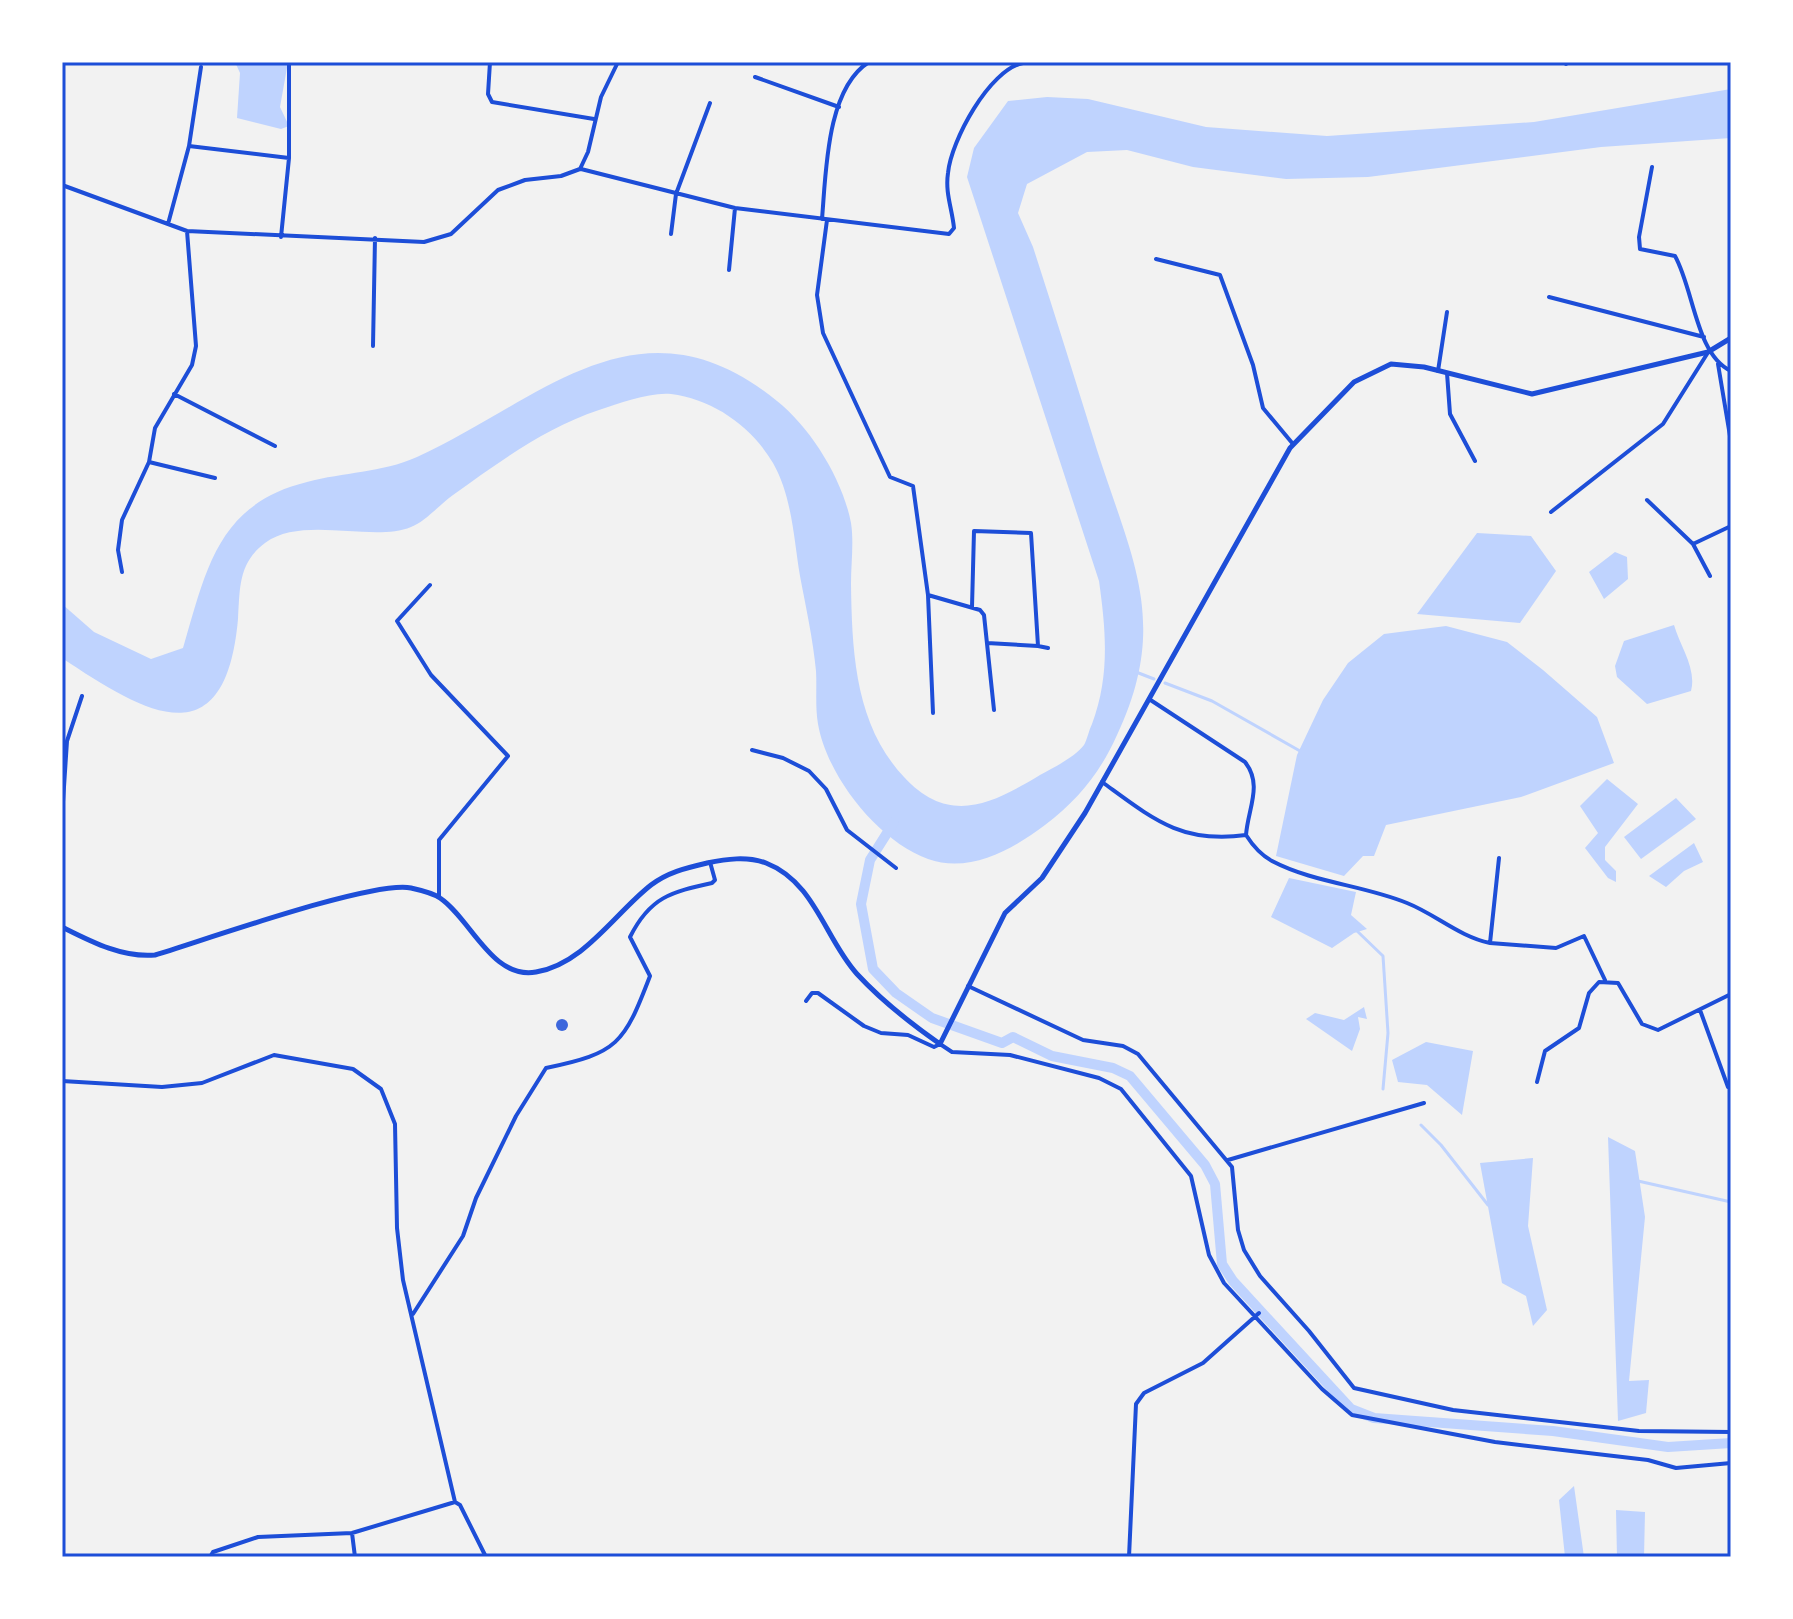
<svg xmlns="http://www.w3.org/2000/svg" width="1793" height="1619" font-family="'Varela Round',sans-serif">
	<style>
		.water { fill: #bfd3fe }
		.lines { fill: none; stroke-linecap: round; stroke-linejoin: round }
		.stream { stroke: #bfd3fe; stroke-width: 3 }
		.canal { stroke: #bfd3fe; stroke-width: 10 }
		.building { fill: #3d67dc }
		.minor { stroke: #1d4ed8; stroke-width: 4 }
		.secondary { stroke: #1d4ed8; stroke-width: 5 }
		.neatline { fill: none; stroke: #1d4ed8; stroke-width: 3 }
	</style>
	<rect width="100%" height="100%" fill="#f2f2f2"/>
	<path class="water" d="M235 62H288L280 107 289 126 281 129 237 118 240 73Z
		M1731 89V138L1601 147 1368 177 1286 179 1193 167 1127 150 1087 152 1027 184 1018 213 1033 247C1055 315 1076 382 1097 450 1132 560 1170 622 1117 735 1100 773 1078 800 1045 825 1013 849 970 874 928 859 878 841 827 776 818 724 815 707 817 688 816 671 813 639 806 608 800 576 794 540 792 496 773 463 752 427 713 399 671 394 650 392 620 403 599 410 545 428 499 462 453 495 440 504 425 522 411 527 373 543 303 515 265 543 238 563 240 589 238 619 225 763 143 712 62 658V604L94 632 151 659 183 648C206 571 217 504 307 482 344 472 381 473 417 457 543 399 640 290 777 401 811 428 843 480 851 523 854 542 851 564 851 584 852 652 855 725 904 777 949 826 992 804 1040 775 1053 768 1075 757 1084 745 1087 740 1089 730 1092 724 1110 676 1106 631 1099 581L967 177 974 148 1008 101 1047 97 1088 99 1206 127 1327 136 1534 122Z
		M1477 533 1531 536 1556 571 1520 623 1417 614Z
		M1615 552 1627 557 1628 579 1604 599 1589 572Z
		M1674 625C1680 646 1697 669 1691 691L1647 704 1617 677 1615 666 1624 641Z
		M1446 626 1507 642 1543 670 1597 717 1614 763 1521 797 1386 825 1374 856H1363L1344 876 1276 856 1297 755 1323 700 1348 663 1384 634Z
		M1607 779 1638 804 1605 847V860L1616 871V882L1608 878 1585 848 1598 833 1580 806Z
		M1676 798 1696 819 1641 859 1624 837Z
		M1694 843 1703 862 1684 871 1666 887 1649 876Z
		M1289 878 1356 892 1351 915 1367 929 1354 933 1332 948 1271 917Z
		M1364 1007 1367 1019 1358 1017 1360 1029 1352 1051 1306 1019 1315 1013 1344 1020Z
		M1426 1042 1473 1051 1462 1115 1427 1085 1398 1082 1392 1060Z
		M1608 1137 1635 1151 1645 1217 1629 1381 1649 1380 1646 1413 1618 1421Z
		M1533 1158 1528 1226 1547 1310 1533 1326 1526 1296 1502 1283 1480 1163Z
		M1574 1486 1584 1557H1565L1559 1500Z
		M1616 1510 1645 1512 1644 1557H1617Z"/>
	<g class="lines">
		<path class="stream" d="M1136 672 1154 679
			M1165 683 1212 701 1300 751
			M1356 930 1383 956 1388 1033 1383 1089
			M1421 1125 1441 1145 1488 1205
			M1638 1181 1731 1202"/>
		<path class="canal" d="M894 822 870 860 861 904 873 969 896 993 932 1018 1002 1043 1013 1037 1052 1056 1113 1068 1130 1076 1205 1165 1215 1184 1222 1264 1233 1281 1351 1409 1374 1418 1553 1431 1668 1447 1731 1443"/>
	</g>
	<path class="building" d="M556 1025a6 6 0 1 1 12 0a6 6 0 1 1-12 0Z"/>
	<g class="lines">
		<path class="minor" d="M490 62 488 94 492 102 594 119
			M1566 62V64
			M755 77 839 107
			M189 146 289 158
			M1652 167 1639 237 1640 249 1675 256C1694 290 1696 355 1731 371
			M581 169 735 208 949 234 954 228C952 208 945 193 948 173 951 141 989 70 1023 63 1032 62 1040 64 1048 62
			M62 185 187 231 424 242 451 234 498 190 525 180 561 176 580 169 588 152 601 97 618 62
			M822 219C826 174 826 89 869 62
			M827 220 817 295 823 333 890 477 913 486 928 595 980 610 984 615 994 710
			M168 224 189 146 201 67
			M671 234 676 194 710 103
			M281 237 289 158V65
			M1156 259 1220 275 1253 365 1263 408 1293 444
			M729 270 735 208
			M1549 297 1704 337
			M373 346 375 238
			M1718 364 1731 442
			M1438 371 1447 312
			M1447 373 1450 414 1475 461
			M174 394 275 446
			M149 462 215 478
			M1647 500 1693 544
			M1551 512 1663 424 1707 354
			M122 572 118 550 122 520 149 462 155 428 192 365 196 346 187 231
			M1710 576 1693 544 1731 526
			M430 585 397 621 431 675 508 756 439 840V897
			M928 595 933 713
			M972 607 974 531 1031 533 1038 646 987 643
			M1038 646 1048 648
			M1149 699 1245 762C1263 785 1248 808 1246 835 1253 846 1261 855 1272 861 1314 883 1363 885 1407 903 1435 914 1460 937 1490 943L1499 858
			M752 750 783 758 809 771 826 789 847 830 896 868
			M1102 782C1153 819 1181 844 1246 835
			M62 817 67 741 82 696
			M1490 943 1556 948 1584 936 1605 980
			M968 986 1083 1040 1123 1046 1138 1054 1232 1167 1238 1230 1244 1250 1260 1276 1309 1331 1354 1388 1453 1410 1639 1431 1731 1432
			M806 1001 812 993H818L864 1026 881 1033 908 1035 934 1047 940 1044 952 1052 1010 1055 1099 1078 1121 1089 1191 1176 1209 1255 1224 1283 1322 1389 1352 1415 1495 1442 1648 1460 1676 1468 1731 1463
			M1700 1010 1728 1087 1731 1086
			M62 1081 162 1087 202 1083 274 1055 353 1069 381 1089 395 1124 397 1228 403 1280 455 1502
			M1537 1082 1545 1051 1579 1028 1589 993 1599 982 1618 983 1642 1024 1658 1030 1731 994
			M1228 1160 1424 1103
			M413 1314 463 1236 476 1198 516 1116 546 1068C618 1053 624 1044 650 976L630 937C650 897 671 892 712 883L715 880 710 862
			M352 1533 355 1557
			M210 1557 213 1552 258 1537 352 1533 455 1502 460 1505 486 1557
			M1129 1557 1136 1404 1144 1393 1203 1363 1259 1313"/>
		<path class="secondary" d="M62 927C90 941 122 958 155 955 202 941 373 880 411 888 420 890 433 893 440 898 471 919 492 980 536 972 584 964 615 913 651 885 668 872 686 868 707 863 726 859 747 856 766 863 815 882 825 939 857 974 881 1000 910 1023 940 1044L1005 913 1042 878 1085 813 1290 448 1354 382 1391 364 1424 367 1532 394 1708 352 1731 338"/>
	</g>
	<rect width="1793" height="1619" fill="none" stroke="#ffffff" stroke-width="128"/>
	<rect x="64" y="64" width="1665" height="1491" class="neatline"/>
</svg>
